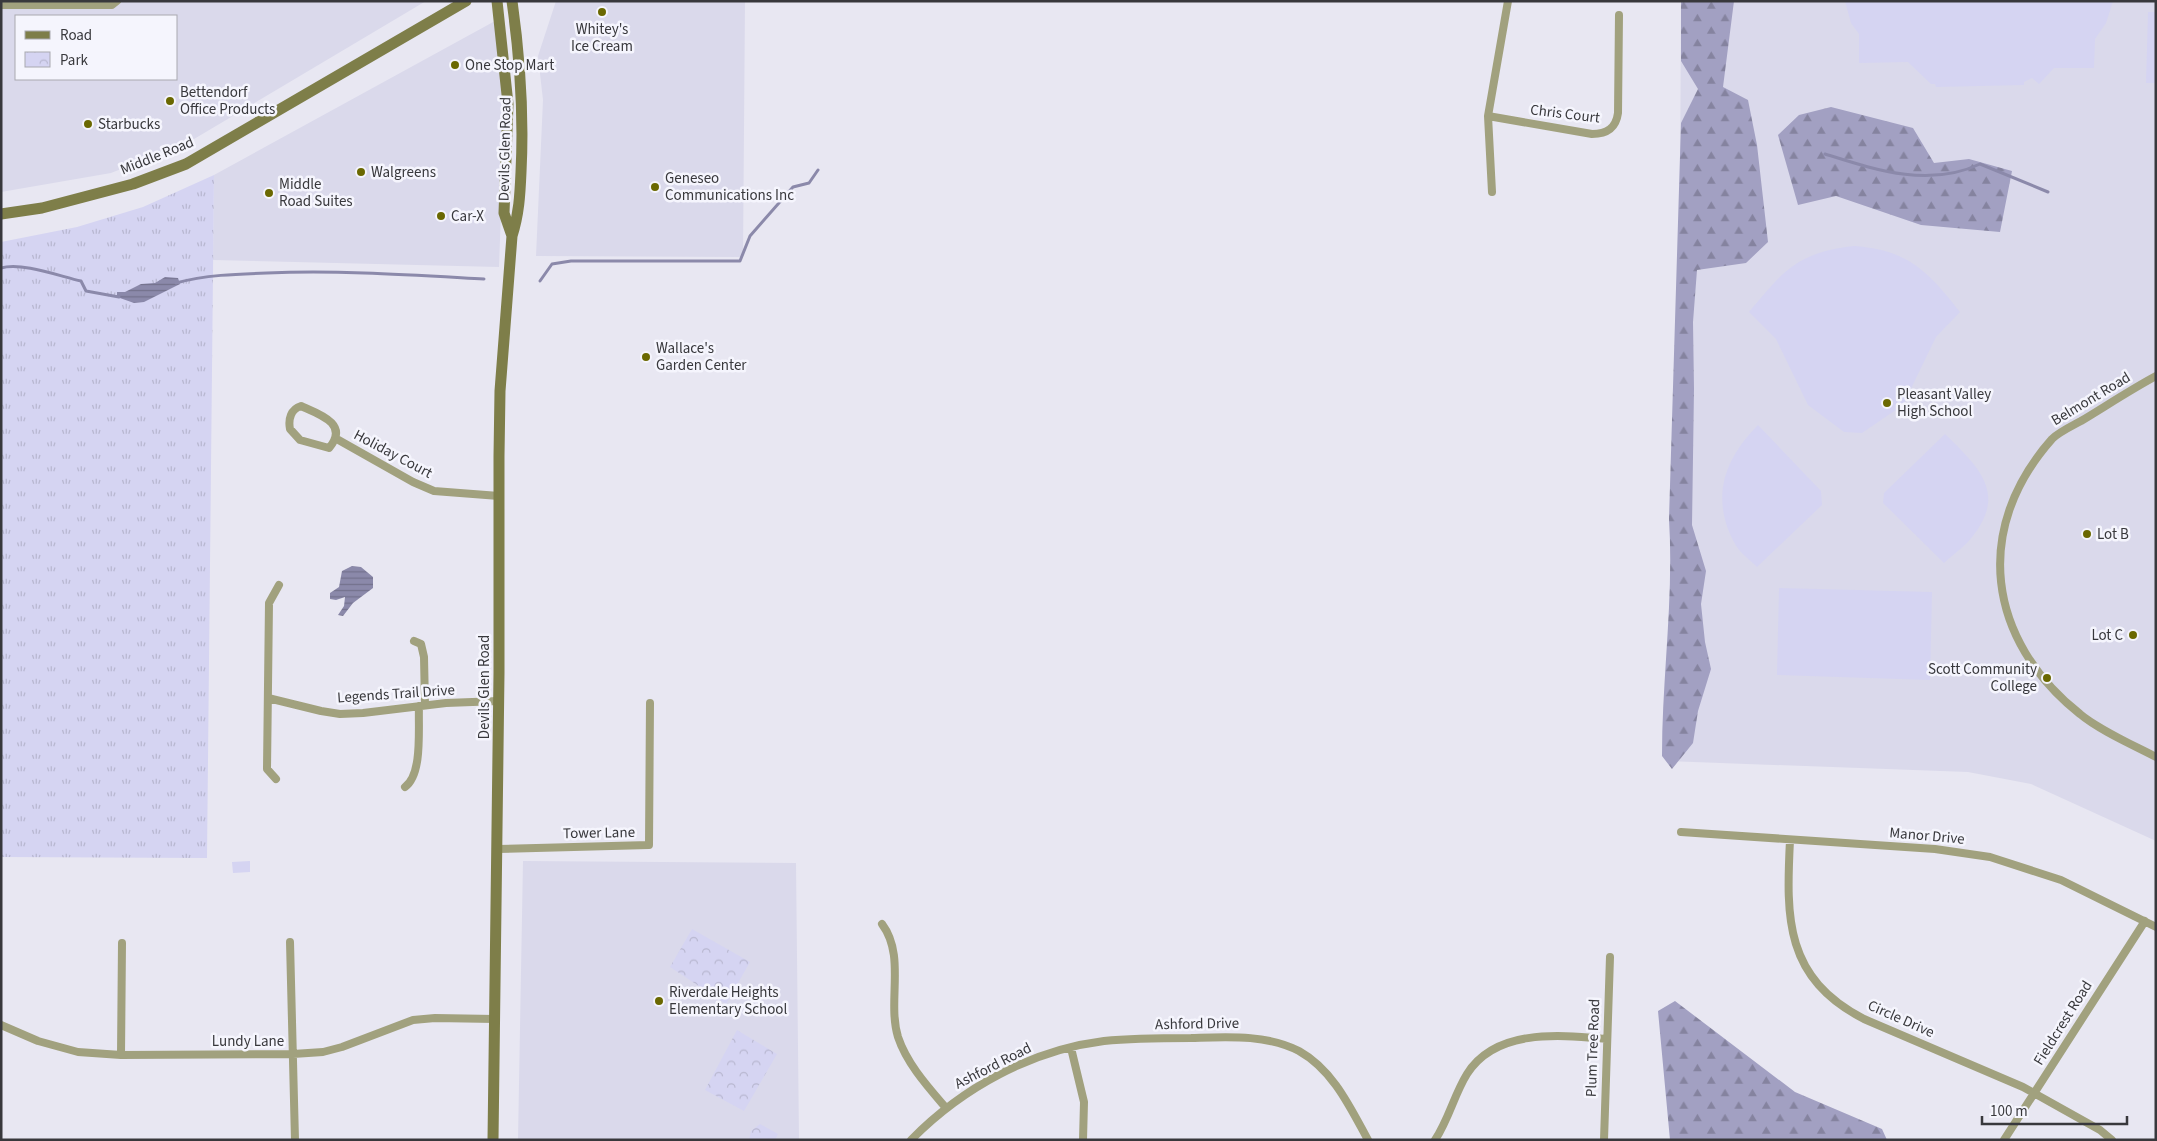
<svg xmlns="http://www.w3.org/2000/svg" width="2157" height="1141" font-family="'Source Sans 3',sans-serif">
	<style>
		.built { fill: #dad9eb; fill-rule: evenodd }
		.grass { fill: url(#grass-tufts) }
		.forest { fill: url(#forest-firs) }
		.park { fill: url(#park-crowns) }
		.garden { fill: #d5d4f2 }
		.water { fill: url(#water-rules) }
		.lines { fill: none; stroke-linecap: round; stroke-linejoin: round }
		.stream { stroke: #8b89aa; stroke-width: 3 }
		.street { stroke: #a1a17e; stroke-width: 8 }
		.secondary { stroke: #7e7e49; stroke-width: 11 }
		.poi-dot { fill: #6a6801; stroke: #f5f5fd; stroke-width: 2 }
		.labels { text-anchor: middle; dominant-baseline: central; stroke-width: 5; stroke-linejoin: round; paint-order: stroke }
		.poi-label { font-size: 15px; fill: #38383c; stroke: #f5f5fd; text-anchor: start }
		.street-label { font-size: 15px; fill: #38383c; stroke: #f5f5fd }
	</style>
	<defs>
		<pattern id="grass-tufts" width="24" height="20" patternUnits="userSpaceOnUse" patternTransform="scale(1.25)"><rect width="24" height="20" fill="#d5d4f2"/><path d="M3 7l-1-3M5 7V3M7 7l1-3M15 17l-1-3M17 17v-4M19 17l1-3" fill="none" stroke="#b8b7d0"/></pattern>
		<pattern id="forest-firs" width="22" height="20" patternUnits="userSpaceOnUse" patternTransform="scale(1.25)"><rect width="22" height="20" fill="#a2a0c2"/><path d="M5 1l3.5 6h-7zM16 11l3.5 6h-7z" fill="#85839f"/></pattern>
		<pattern id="park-crowns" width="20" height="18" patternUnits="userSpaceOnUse" patternTransform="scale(1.25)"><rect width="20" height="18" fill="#d5d4f2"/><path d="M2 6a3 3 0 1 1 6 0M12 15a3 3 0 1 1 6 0" fill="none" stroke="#b8b7d0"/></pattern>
		<pattern id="water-rules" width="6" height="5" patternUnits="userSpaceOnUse" patternTransform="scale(1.25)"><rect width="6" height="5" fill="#8b89aa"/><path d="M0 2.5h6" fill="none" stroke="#73718c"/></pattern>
	</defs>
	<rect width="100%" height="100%" fill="#e8e7f2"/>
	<path class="built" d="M1 1H426L189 142 111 173 1 192ZM16 16H176V79H16Z
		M556 1H745L743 257 536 256 543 100 538 56Z
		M1681 1H2156V841L2031 784 1968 772 1666 761 1680 200Z
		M495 21 505 101 499 267 213 260 214 175Z
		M523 861 796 863 799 1140H518Z"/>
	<path class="grass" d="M214 175 207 858 1 857V242L77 227 143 207Z"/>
	<path class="forest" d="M1681 1H1734L1723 87 1748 100 1757 145 1768 242 1746 263 1697 270 1693 322 1694 389 1692 525 1706 571 1701 604 1705 642 1711 669 1698 711 1693 743 1672 769 1662 756C1662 677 1674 598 1669 519L1681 123 1698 89 1681 61Z
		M1831 107 1913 128 1934 163 1969 159 2012 171 2000 232 1921 225 1836 196 1798 205 1778 135 1799 115Z
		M1675 1001 1795 1092 1882 1129 1887 1140H1670L1658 1011Z"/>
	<path class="park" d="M692 929 750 962 726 1004 670 967Z
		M737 1030 777 1054 744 1111 705 1090Z
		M760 1124 778 1134 775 1140H749L751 1131Z"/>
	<path class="garden" d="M1845 1H2113L2106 23 2095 39 2094 68H2054L2039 84 2032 78 2024 82V85L1936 87 1935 84H1931L1908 62 1859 63V34L1851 23Z
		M2148 12H2156V83H2146Z
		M1854 246C1908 250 1928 271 1960 312L1936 337 1903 405 1862 433 1844 432 1808 405 1776 339 1749 312C1783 271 1798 252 1854 246Z
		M1758 425 1821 491 1822 505 1757 567C1750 560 1740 553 1735 544 1710 499 1724 459 1758 425Z
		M1945 434C1982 470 2009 496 1967 543 1960 550 1951 556 1944 563L1883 503 1884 493Z
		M1779 588 1932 592 1930 680 1777 675Z
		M250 861V872L233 873 232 862Z"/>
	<path class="water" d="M165 277 178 278 180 284 144 302 134 303 117 297V292H125L141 284 155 283Z
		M352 566 361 567 373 577V588L353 603 343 616 338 615 344 606 345 597 336 600 330 599V593L339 587 342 571Z"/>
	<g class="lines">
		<path class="stream" d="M1825 154C1876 170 1929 188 1980 164L2048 192
			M1 268C22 262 59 276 81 281L86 291 119 297
			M540 281 552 264 571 261H740L750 236 793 187 809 183 818 170
			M176 283C205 275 236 274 267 273 339 270 412 275 484 279"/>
		<path class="street" d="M1 5H112L117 1
			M1488 116 1592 134C1607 134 1616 128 1618 113L1619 15
			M1492 192 1488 116 1508 1
			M2156 376C2130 390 2106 406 2081 421 2072 426 2059 432 2052 439 1972 529 1987 640 2080 714 2099 730 2133 745 2156 757
			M301 406C319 414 350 424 329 448L300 440 290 429C288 419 291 409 301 406Z
			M335 438 413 482 434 491 499 496
			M414 641 421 644 424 657 425 705
			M268 698 321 711 340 714 363 713 446 703 499 701
			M276 779 267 769 269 603 279 585
			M405 787C423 774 418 728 419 706
			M1681 832 1935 849 1990 857 2061 880 2156 927
			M1790 840C1786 919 1785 978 1864 1019L2023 1087 2100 1130 2112 1140
			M497 849 649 845 650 703
			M882 924C906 956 887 1001 898 1037 907 1064 928 1087 946 1108
			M290 942 295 1140
			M1 1025 38 1041 78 1052 121 1055 293 1054 323 1052 342 1047 413 1020 435 1018 495 1019
			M1071 1048 1084 1102 1083 1140
			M121 1055 122 943
			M911 1140C962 1088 1031 1050 1104 1041 1133 1038 1162 1038 1191 1038 1226 1037 1266 1034 1299 1051 1333 1070 1350 1107 1368 1140
			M1435 1140C1449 1119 1454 1095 1467 1074 1496 1028 1560 1035 1607 1039
			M1604 1140 1610 957
			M2004 1140 2145 921"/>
		<path class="secondary" d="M497 1 508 104 504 213 512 236
			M1 214 42 208 133 184 186 164 466 1
			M493 1140 499 673V456L500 391 512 236C519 214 520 195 521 172 524 114 520 58 512 1"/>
	</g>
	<g class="poi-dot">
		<circle cx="602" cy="12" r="5"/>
		<circle cx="455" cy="65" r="5"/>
		<circle cx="170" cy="101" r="5"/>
		<circle cx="88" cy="124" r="5"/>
		<circle cx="361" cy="172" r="5"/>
		<circle cx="655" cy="187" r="5"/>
		<circle cx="269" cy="193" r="5"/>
		<circle cx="441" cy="216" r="5"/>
		<circle cx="646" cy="357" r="5"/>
		<circle cx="1887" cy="403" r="5"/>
		<circle cx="2087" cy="534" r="5"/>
		<circle cx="2133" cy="635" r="5"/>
		<circle cx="2047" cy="678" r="5"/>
		<circle cx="659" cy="1001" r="5"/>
	</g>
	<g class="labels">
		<g class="poi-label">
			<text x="602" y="29" text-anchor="middle">Whitey's<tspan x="602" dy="17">Ice Cream</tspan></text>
			<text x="465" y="65">One Stop Mart</text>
			<text x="180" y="92">Bettendorf<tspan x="180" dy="17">Office Products</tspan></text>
			<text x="98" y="124">Starbucks</text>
			<text x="371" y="172">Walgreens</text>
			<text x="665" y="178">Geneseo<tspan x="665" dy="17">Communications Inc</tspan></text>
			<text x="279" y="184">Middle<tspan x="279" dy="17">Road Suites</tspan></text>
			<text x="451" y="216">Car-X</text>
			<text x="656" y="348">Wallace's<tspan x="656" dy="17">Garden Center</tspan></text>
			<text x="1897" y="394">Pleasant Valley<tspan x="1897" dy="17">High School</tspan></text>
			<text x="2097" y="534">Lot B</text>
			<text x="2123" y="635" text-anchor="end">Lot C</text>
			<text x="2037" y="669" text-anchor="end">Scott Community<tspan x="2037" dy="17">College</tspan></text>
			<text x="669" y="992">Riverdale Heights<tspan x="669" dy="17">Elementary School</tspan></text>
		</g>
		<g class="street-label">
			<text transform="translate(1565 114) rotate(7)">Chris Court</text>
			<text transform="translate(505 149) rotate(-89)">Devils Glen Road</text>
			<text transform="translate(157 156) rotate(-22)">Middle Road</text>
			<text transform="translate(2091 399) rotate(-31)">Belmont Road</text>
			<text transform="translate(393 454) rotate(28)">Holiday Court</text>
			<text transform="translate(484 687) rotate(-90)">Devils Glen Road</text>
			<text transform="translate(396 694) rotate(-4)">Legends Trail Drive</text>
			<text transform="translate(599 833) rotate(-1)">Tower Lane</text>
			<text transform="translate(1927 836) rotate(5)">Manor Drive</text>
			<text transform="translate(1901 1019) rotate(24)">Circle Drive</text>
			<text transform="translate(2063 1023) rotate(-58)">Fieldcrest Road</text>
			<text transform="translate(1197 1024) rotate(-1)">Ashford Drive</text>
			<text x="248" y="1041">Lundy Lane</text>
			<text transform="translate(1593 1048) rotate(-88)">Plum Tree Road</text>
			<text transform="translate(993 1066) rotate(-27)">Ashford Road</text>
		</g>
	</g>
	<rect width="2157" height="1141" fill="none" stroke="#38383c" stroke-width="5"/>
	<rect x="15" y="15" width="162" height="65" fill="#f5f5fd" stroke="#a9a9b0"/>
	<rect x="25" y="31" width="25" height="8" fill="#7e7e49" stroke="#a9a9b0"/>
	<text x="60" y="40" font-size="15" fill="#38383c">Road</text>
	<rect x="25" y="52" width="25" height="15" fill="url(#park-crowns)" stroke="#a9a9b0"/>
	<text x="60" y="65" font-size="15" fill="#38383c">Park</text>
	<path d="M1982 1116v8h145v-8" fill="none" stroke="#38383c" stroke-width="2.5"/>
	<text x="1990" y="1116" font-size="15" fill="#38383c" stroke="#f5f5fd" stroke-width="4" paint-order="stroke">100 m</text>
</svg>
